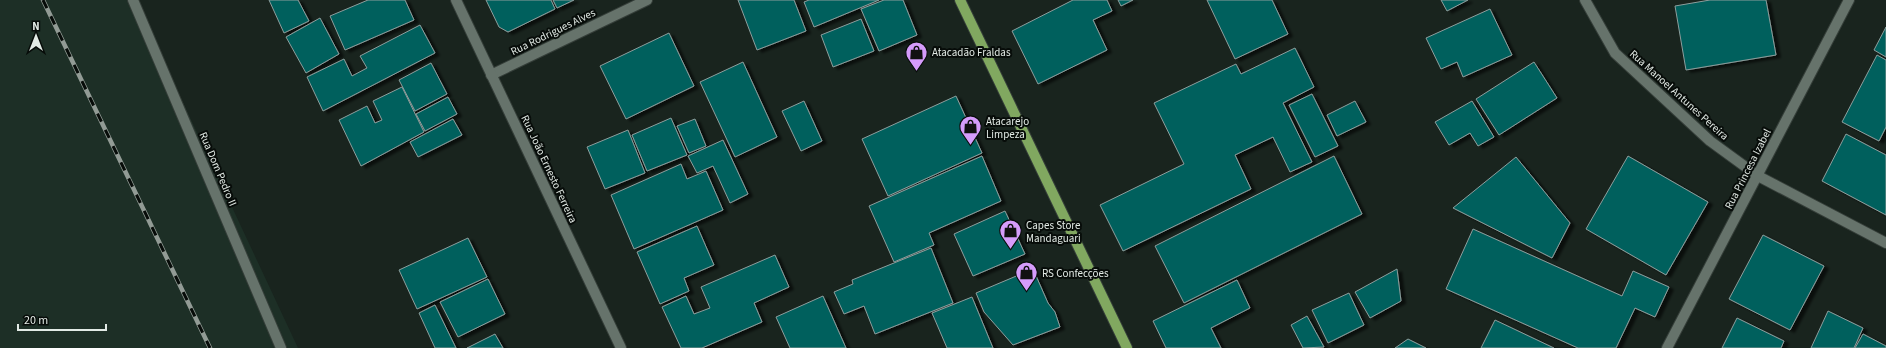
<svg xmlns="http://www.w3.org/2000/svg" width="1886" height="348" font-family="'Source Sans 3',sans-serif">
	<style>
		.built { fill: #1d2f26 }
		.building { fill: #00605d; stroke: #8d9e9d; filter: url(#shadow) }
		.lines { fill: none; stroke-linecap: round; stroke-linejoin: round }
		.minor-casing { stroke: #353e39; stroke-width: 12 }
		.tertiary-casing { stroke: #353e39; stroke-width: 12 }
		.primary-casing { stroke: #353e39; stroke-width: 12 }
		.minor { stroke: #66736b; stroke-width: 10 }
		.tertiary { stroke: #66736b; stroke-width: 10 }
		.primary { stroke: #81a860; stroke-width: 10 }
		.rail-casing { stroke: #929b95; stroke-width: 4.5 }
		.rail { stroke: #070c09; stroke-width: 3; stroke-dasharray: 9; stroke-linecap: butt }
		.labels { text-anchor: middle; dominant-baseline: central; stroke-width: 4; stroke-linejoin: round; paint-order: stroke }
		.street-label { font-size: 11px; fill: #e2eae5; stroke: #070c09 }
		.poi-label { font-size: 11px; fill: #e2eae5; stroke: #070c09; text-anchor: start }
	</style>
	<defs>
		<filter id="shadow"><feDropShadow dx="4.5" dy="2.5" stdDeviation="1" flood-color="#0009"/></filter>
	</defs>
	<rect width="100%" height="100%" fill="#19241e"/>
	<path class="built" d="M0 0H135L298 348H0Z"/>
	<path class="building" d="M269 0H298L309 21 284 33Z
		M368 0H405L414 20 345 50 330 16Z
		M486 0H551L555 9 508 32 499 27Z
		M553 0H574L557 8Z
		M738 0H794L806 31 757 50Z
		M809 0H879L814 27 804 2Z
		M884 0H903L917 35 879 51 861 9Z
		M1073 0H1107L1112 11 1093 20 1107 50 1038 84 1012 31Z
		M1118 0H1133L1121 6Z
		M1207 0H1272L1288 34 1235 59Z
		M1441 0H1468L1447 11Z
		M1710 0H1766L1776 55 1686 70 1675 6Z
		M1490 9 1512 55 1463 77 1457 62 1441 69 1426 38Z
		M320 18 339 54 306 73 286 37Z
		M861 19 874 51 833 67 821 35Z
		M420 25 435 53 323 111 307 77 344 59 352 76 367 68 360 56Z
		M1886 27V57L1874 50Z
		M669 33 694 86 626 119 600 66Z
		M1295 48 1314 87 1283 103 1312 162 1290 172 1273 137 1235 155 1251 189 1123 251 1100 205 1184 164 1154 103 1236 64 1241 74Z
		M1877 55 1886 60V127L1879 141 1842 122Z
		M743 62 777 137 735 157 700 82Z
		M1534 62 1557 98 1499 135 1476 99Z
		M431 63 447 94 415 111 399 80Z
		M402 87 424 132 361 166 339 120 367 106 375 123 382 120 373 101Z
		M1312 94 1338 146 1315 157 1289 105Z
		M956 96 982 153 888 196 862 139Z
		M448 97 457 114 425 131 416 114Z
		M804 101 822 141 801 151 782 111Z
		M1355 101 1366 122 1337 136 1327 115Z
		M1472 101 1494 137 1478 146 1470 133 1449 145 1435 122Z
		M671 118 687 155 647 171 632 135Z
		M453 119 462 135 418 157 410 142Z
		M695 119 706 146 689 153 677 126Z
		M628 130 645 173 605 189 587 147Z
		M1846 134 1886 155V215L1822 181Z
		M723 140 748 194 730 203 713 166 697 173 688 156Z
		M982 156 1001 201 929 233 934 245 894 262 869 206Z
		M1334 156 1362 214 1184 303 1155 246Z
		M1628 156 1708 202 1666 275 1586 229Z
		M1516 157 1570 223 1552 258 1453 208Z
		M681 164 687 179 706 171 723 210 634 249 611 195Z
		M1005 211 1025 254 973 276 954 234Z
		M697 226 714 265 684 278 689 291 660 304 637 252Z
		M1473 229 1622 296 1633 271 1669 287 1655 317 1635 308 1616 348H1578L1446 289Z
		M1763 235 1824 266 1790 330 1729 299Z
		M468 238 487 277 417 309 399 270Z
		M931 248 953 303 875 334 864 306 844 314 834 292 853 284 852 280Z
		M775 255 789 287 754 303 762 322 702 348H681L662 307 686 296 694 314 710 308 701 287Z
		M1033 269 1048 303 1055 312 1060 327 1013 345 984 312 976 293Z
		M1397 269 1401 301 1370 318 1355 292Z
		M488 279 505 314 458 337 440 302Z
		M1237 280 1250 308 1211 328 1221 348H1166L1153 321Z
		M1349 293 1364 325 1328 343 1312 310Z
		M823 296 846 348H790L776 317Z
		M972 297 993 348H947L932 313Z
		M435 305 456 348H435L419 313Z
		M1828 311 1863 328 1854 348H1811Z
		M1307 316 1324 347 1303 348 1291 325Z
		M1737 318 1784 341 1781 348H1722Z
		M1495 320 1554 348H1481Z
		M495 334 503 348H467Z
		M1863 334 1886 346V348H1855Z
		M1408 339 1426 348H1395Z"/>
	<g class="lines">
		<defs>
			<path id="minor" d="M1585 0 1615 53 1710 141 1758 176 1886 243
				M491 75 647 0
				M1667 348 1849 0"/>
			<path id="tertiary" d="M133 0 281 348
				M456 0 621 348"/>
			<path id="primary" d="M960 0 1127 348"/>
		</defs>
		<use href="#minor" class="minor-casing"/>
		<use href="#tertiary" class="tertiary-casing"/>
		<use href="#primary" class="primary-casing"/>
		<use href="#minor" class="minor"/>
		<use href="#tertiary" class="tertiary"/>
		<use href="#primary" class="primary"/>
		<defs>
			<path id="rail" d="M43 0 210 348"/>
		</defs>
		<use href="#rail" class="rail-casing"/>
		<use href="#rail" class="rail"/>
	</g>
	<defs>
		<symbol id="shop-pin" viewBox="-11 -11 22 30"><path d="M0 17L-7.5 6A9.5 9.5 0 1 1 7.5 6Z" fill="#d59cfb" stroke="#070c09"/><path d="M-5-2.5h2.3a2.7 3.5 0 0 1 5.4 0H5L5.5 6h-11ZM-1.5-2.5h3a1.5 2.3 0 0 0-3 0Z" fill="#111"/></symbol>
	</defs>
	<g fill-rule="evenodd">
		<use href="#shop-pin" x="904" y="40" width="25" height="34"/>
		<use href="#shop-pin" x="958" y="114" width="25" height="34"/>
		<use href="#shop-pin" x="998" y="218" width="25" height="34"/>
		<use href="#shop-pin" x="1014" y="260" width="25" height="34"/>
	</g>
	<g class="labels">
		<g class="street-label">
			<text transform="translate(553 32) rotate(-26)">Rua Rodrigues Alves</text>
			<text transform="translate(1679 95) rotate(42)">Rua Manoel Antunes Pereira</text>
			<text transform="translate(218 169) rotate(67)">Rua Dom Pedro II</text>
			<text transform="translate(549 169) rotate(65)">Rua João Ernesto Ferreira</text>
			<text transform="translate(1748 169) rotate(-63)">Rua Princesa Izabel</text>
		</g>
		<g class="poi-label">
			<text x="932" y="52">Atacadão Fraldas</text>
			<text x="986" y="121">Atacarejo<tspan x="986" dy="13">Limpeza</tspan></text>
			<text x="1026" y="225">Capes Store<tspan x="1026" dy="13">Mandaguari</tspan></text>
			<text x="1042" y="273">RS Confecções</text>
		</g>
	</g>
	<g transform="translate(36 36)" stroke="#070c09" stroke-width="3" paint-order="stroke">
	<path d="M0-3L7 15L0 10L-7 15Z" fill="#e2eae5"/>
	<text y="-6" font-size="11" font-weight="bold" text-anchor="middle" fill="#e2eae5">N</text>
	</g>
	<path d="M18 324v6h88v-6" fill="none" stroke="#e2eae5" stroke-width="2"/>
	<text x="24" y="324" font-size="12" fill="#e2eae5" stroke="#070c09" stroke-width="3" paint-order="stroke">20 m</text>
</svg>
